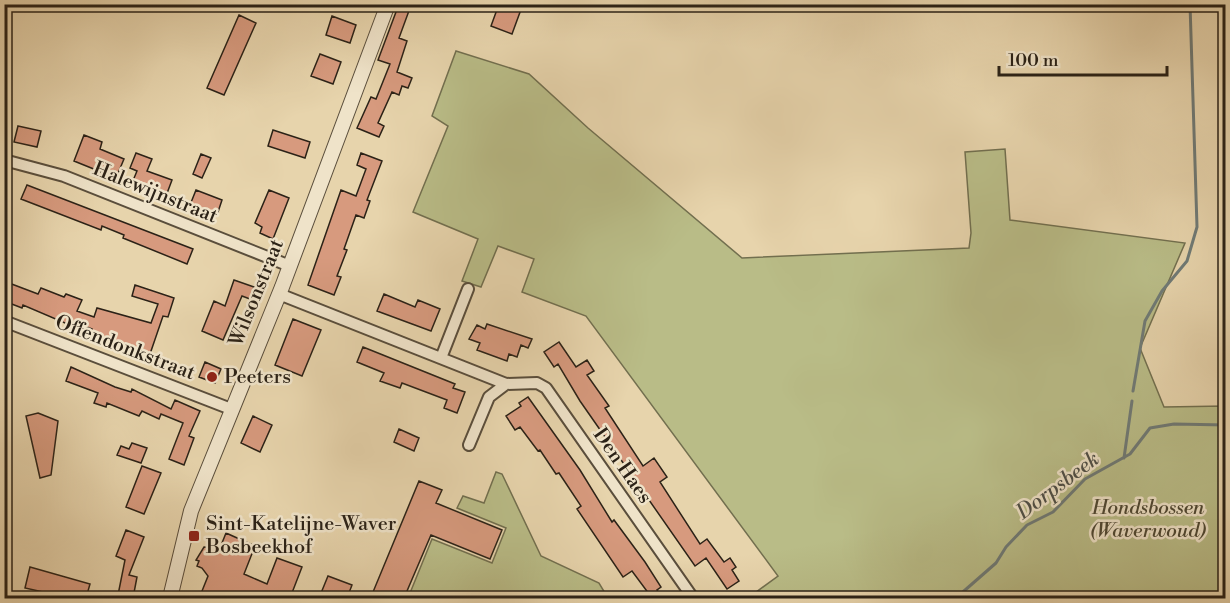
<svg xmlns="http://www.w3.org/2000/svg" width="1230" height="603" font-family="'Libre Bodoni',serif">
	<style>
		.green { fill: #b9bc87; stroke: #726f4f; stroke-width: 1.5 }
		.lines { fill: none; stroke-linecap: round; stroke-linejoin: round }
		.stream { stroke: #6f7a76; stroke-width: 3 }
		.building { fill: #d79a7e; stroke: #2b2217; stroke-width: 1.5 }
		.minor-casing { stroke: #5a4e3c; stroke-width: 14 }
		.tertiary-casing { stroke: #5a4e3c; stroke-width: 16 }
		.minor { stroke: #efe3c9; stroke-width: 10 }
		.tertiary { stroke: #efe3c9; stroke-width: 14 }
		.poi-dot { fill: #8f2418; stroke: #efe3c9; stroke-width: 2 }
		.labels { text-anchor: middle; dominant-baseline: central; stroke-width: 5; stroke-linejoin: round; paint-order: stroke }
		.street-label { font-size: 20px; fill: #2b2217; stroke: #efe3c9 }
		.poi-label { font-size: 20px; fill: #2b2217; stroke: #efe3c9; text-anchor: start }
		.park-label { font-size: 20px; font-style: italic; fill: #4e4833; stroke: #efe3c9 }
		.water-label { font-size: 21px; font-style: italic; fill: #4d4e47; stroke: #efe3c9 }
	</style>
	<rect width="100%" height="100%" fill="#e7d4ac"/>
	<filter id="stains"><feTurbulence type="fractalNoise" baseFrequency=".00333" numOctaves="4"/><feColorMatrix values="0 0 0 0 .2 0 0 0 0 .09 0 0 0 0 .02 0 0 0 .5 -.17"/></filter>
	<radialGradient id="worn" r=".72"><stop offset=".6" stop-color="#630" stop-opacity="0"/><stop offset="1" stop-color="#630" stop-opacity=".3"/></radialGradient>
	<path class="green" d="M456 51 529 74 588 128 742 258 969 248 971 233 965 152 1005 149 1010 220 1185 243 1140 348 1164 407 1225 406V598H748L778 576 586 316 522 292 534 259 498 246 481 287 462 281 478 239 413 212 448 126 432 116Z
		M496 472 502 474 541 556 599 583 608 598H408L432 539 492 563 506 528 457 508 463 496 484 503Z"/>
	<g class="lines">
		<path class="stream" d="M1133 391 1145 321 1162 291 1187 261 1197 227 1190 4
			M1124 458 1132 401
			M956 598 996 563 1006 547 1027 525 1053 512 1085 479 1130 454 1150 428 1174 424 1226 425"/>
	</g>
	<path class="building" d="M399 4 410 8 399 38 407 41 397 72 412 78 408 88 402 86 399 95 392 92 378 123 384 126 379 137 357 128 371 97 376 99 390 64 378 60Z
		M499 4H523L512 34 491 26Z
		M239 15 256 23 224 95 207 88Z
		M332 16 356 25 350 43 326 35Z
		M320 54 341 62 333 84 311 76Z
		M18 126 41 131 37 147 14 142Z
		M273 130 310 142 305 158 268 146Z
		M84 135 102 142 100 149 124 159 116 178 74 161Z
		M136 153 152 159 147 171 172 180 166 196 132 183 137 171 130 168Z
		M361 153 382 161 367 200 370 201 364 218 356 215 344 249 347 250 337 276 341 277 334 295 308 285 341 190 356 196 366 169 357 165Z
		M201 154 211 158 202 178 193 174Z
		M27 185 193 249 187 264 123 238 124 235 102 226 101 230 21 199Z
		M196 190 222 200 217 215 190 205Z
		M269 190 289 198 273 239 260 233 262 227 255 223Z
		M234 280 254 287 250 299 242 296 223 340 202 331 214 301 225 306Z
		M9 283 38 294 41 288 64 297 66 294 82 300 77 311 94 317 97 308 151 323 158 304 132 296 135 285 174 298 168 317 163 316 150 354 91 332 92 329 73 322 72 326 23 305 22 308 4 301Z
		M384 294 415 307 418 300 440 309 431 331 377 311Z
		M293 319 321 330 302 376 275 365Z
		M487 324 532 339 528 348 521 345 517 357 509 354 507 361 477 350 480 343 469 339 477 325 485 329Z
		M559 342 576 367 587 360 594 371 587 375 609 406 605 408 643 466 654 458 667 477 660 482 700 544 707 539 724 562 730 558 736 567 732 570 739 581 727 589 706 558 695 566 580 401 558 364 554 367 544 352Z
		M363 347 455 384 453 388 465 392 457 413 444 408 447 400 402 383 400 388 380 381 384 373 357 362Z
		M205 362 221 369 215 383 199 377Z
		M71 367 115 387 131 392 132 389 171 409 175 400 200 411 189 436 194 438 184 465 169 459 183 423 161 414 159 419 142 411 139 416 107 403 106 407 94 403 98 393 66 381Z
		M528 397 580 470 612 522 614 520 645 562 661 587 657 590 663 598H652L632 571 623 577 577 509 581 506 559 473 556 474 540 450 538 451 520 427 515 430 506 416 521 406 519 403Z
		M38 413 58 421 51 475 40 478 26 416Z
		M253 416 272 425 260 452 241 443Z
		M399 429 419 438 414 451 394 442Z
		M132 443 147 448 141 463 117 455 121 446 129 449Z
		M142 466 161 473 144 514 126 507Z
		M419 481 442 490 436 503 502 530 490 559 431 535 404 598H388L373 592Z
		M126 530 144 537 129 575 137 577 133 598 118 595 125 560 116 556Z
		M226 533 255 546 244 574 267 584 277 558 302 567 290 598H209L211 594 202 591 208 576 202 568 197 566 199 561 196 560 204 547 220 548Z
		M30 567 90 584 86 598H70L25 588Z
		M328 576 352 585 347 598H319Z"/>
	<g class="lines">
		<defs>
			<path id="minor" d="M4 160 64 176 290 266
				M279 294 506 384 537 383 546 388 693 598
				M4 321 231 409
				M441 358 468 289
				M469 445 489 397 506 384"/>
			<path id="tertiary" d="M170 598 191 511 282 287 388 4"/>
		</defs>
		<use href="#minor" class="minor-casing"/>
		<use href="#tertiary" class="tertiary-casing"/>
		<use href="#minor" class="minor"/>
		<use href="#tertiary" class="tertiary"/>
	</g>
	<g class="poi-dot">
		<circle cx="212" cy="377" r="6"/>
		<rect x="188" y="530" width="12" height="12" rx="3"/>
	</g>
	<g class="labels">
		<g class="street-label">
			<text transform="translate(155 193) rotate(22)">Halewijnstraat</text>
			<text transform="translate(257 293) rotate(-68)">Wilsonstraat</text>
			<text transform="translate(125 348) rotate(21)">Offendonkstraat</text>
			<text transform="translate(622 466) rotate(55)">Den Haes</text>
		</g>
		<g class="poi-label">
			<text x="224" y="377">Peeters</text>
			<text x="206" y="524">Sint-Katelijne-Waver<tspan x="206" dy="23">Bosbeekhof</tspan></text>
		</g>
		<g class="park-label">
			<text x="1148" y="508">Hondsbossen<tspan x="1148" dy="23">(Waverwoud)</tspan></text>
		</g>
		<g class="water-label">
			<text transform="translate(1058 486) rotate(-37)">Dorpsbeek</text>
		</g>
	</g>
	<rect width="1230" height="603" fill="none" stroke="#e7d4ac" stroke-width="24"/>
	<rect x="6" y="6" width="1218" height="591" fill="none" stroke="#2b2217" stroke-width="3"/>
	<rect x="12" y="12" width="1206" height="579" fill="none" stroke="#2b2217" stroke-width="1.5"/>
	<path d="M999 66v9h168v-9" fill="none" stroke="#2b2217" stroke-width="3"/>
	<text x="1008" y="66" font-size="18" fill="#2b2217" stroke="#efe3c9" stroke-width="4.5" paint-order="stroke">100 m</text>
	<rect width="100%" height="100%" filter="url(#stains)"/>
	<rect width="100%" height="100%" fill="url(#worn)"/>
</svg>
